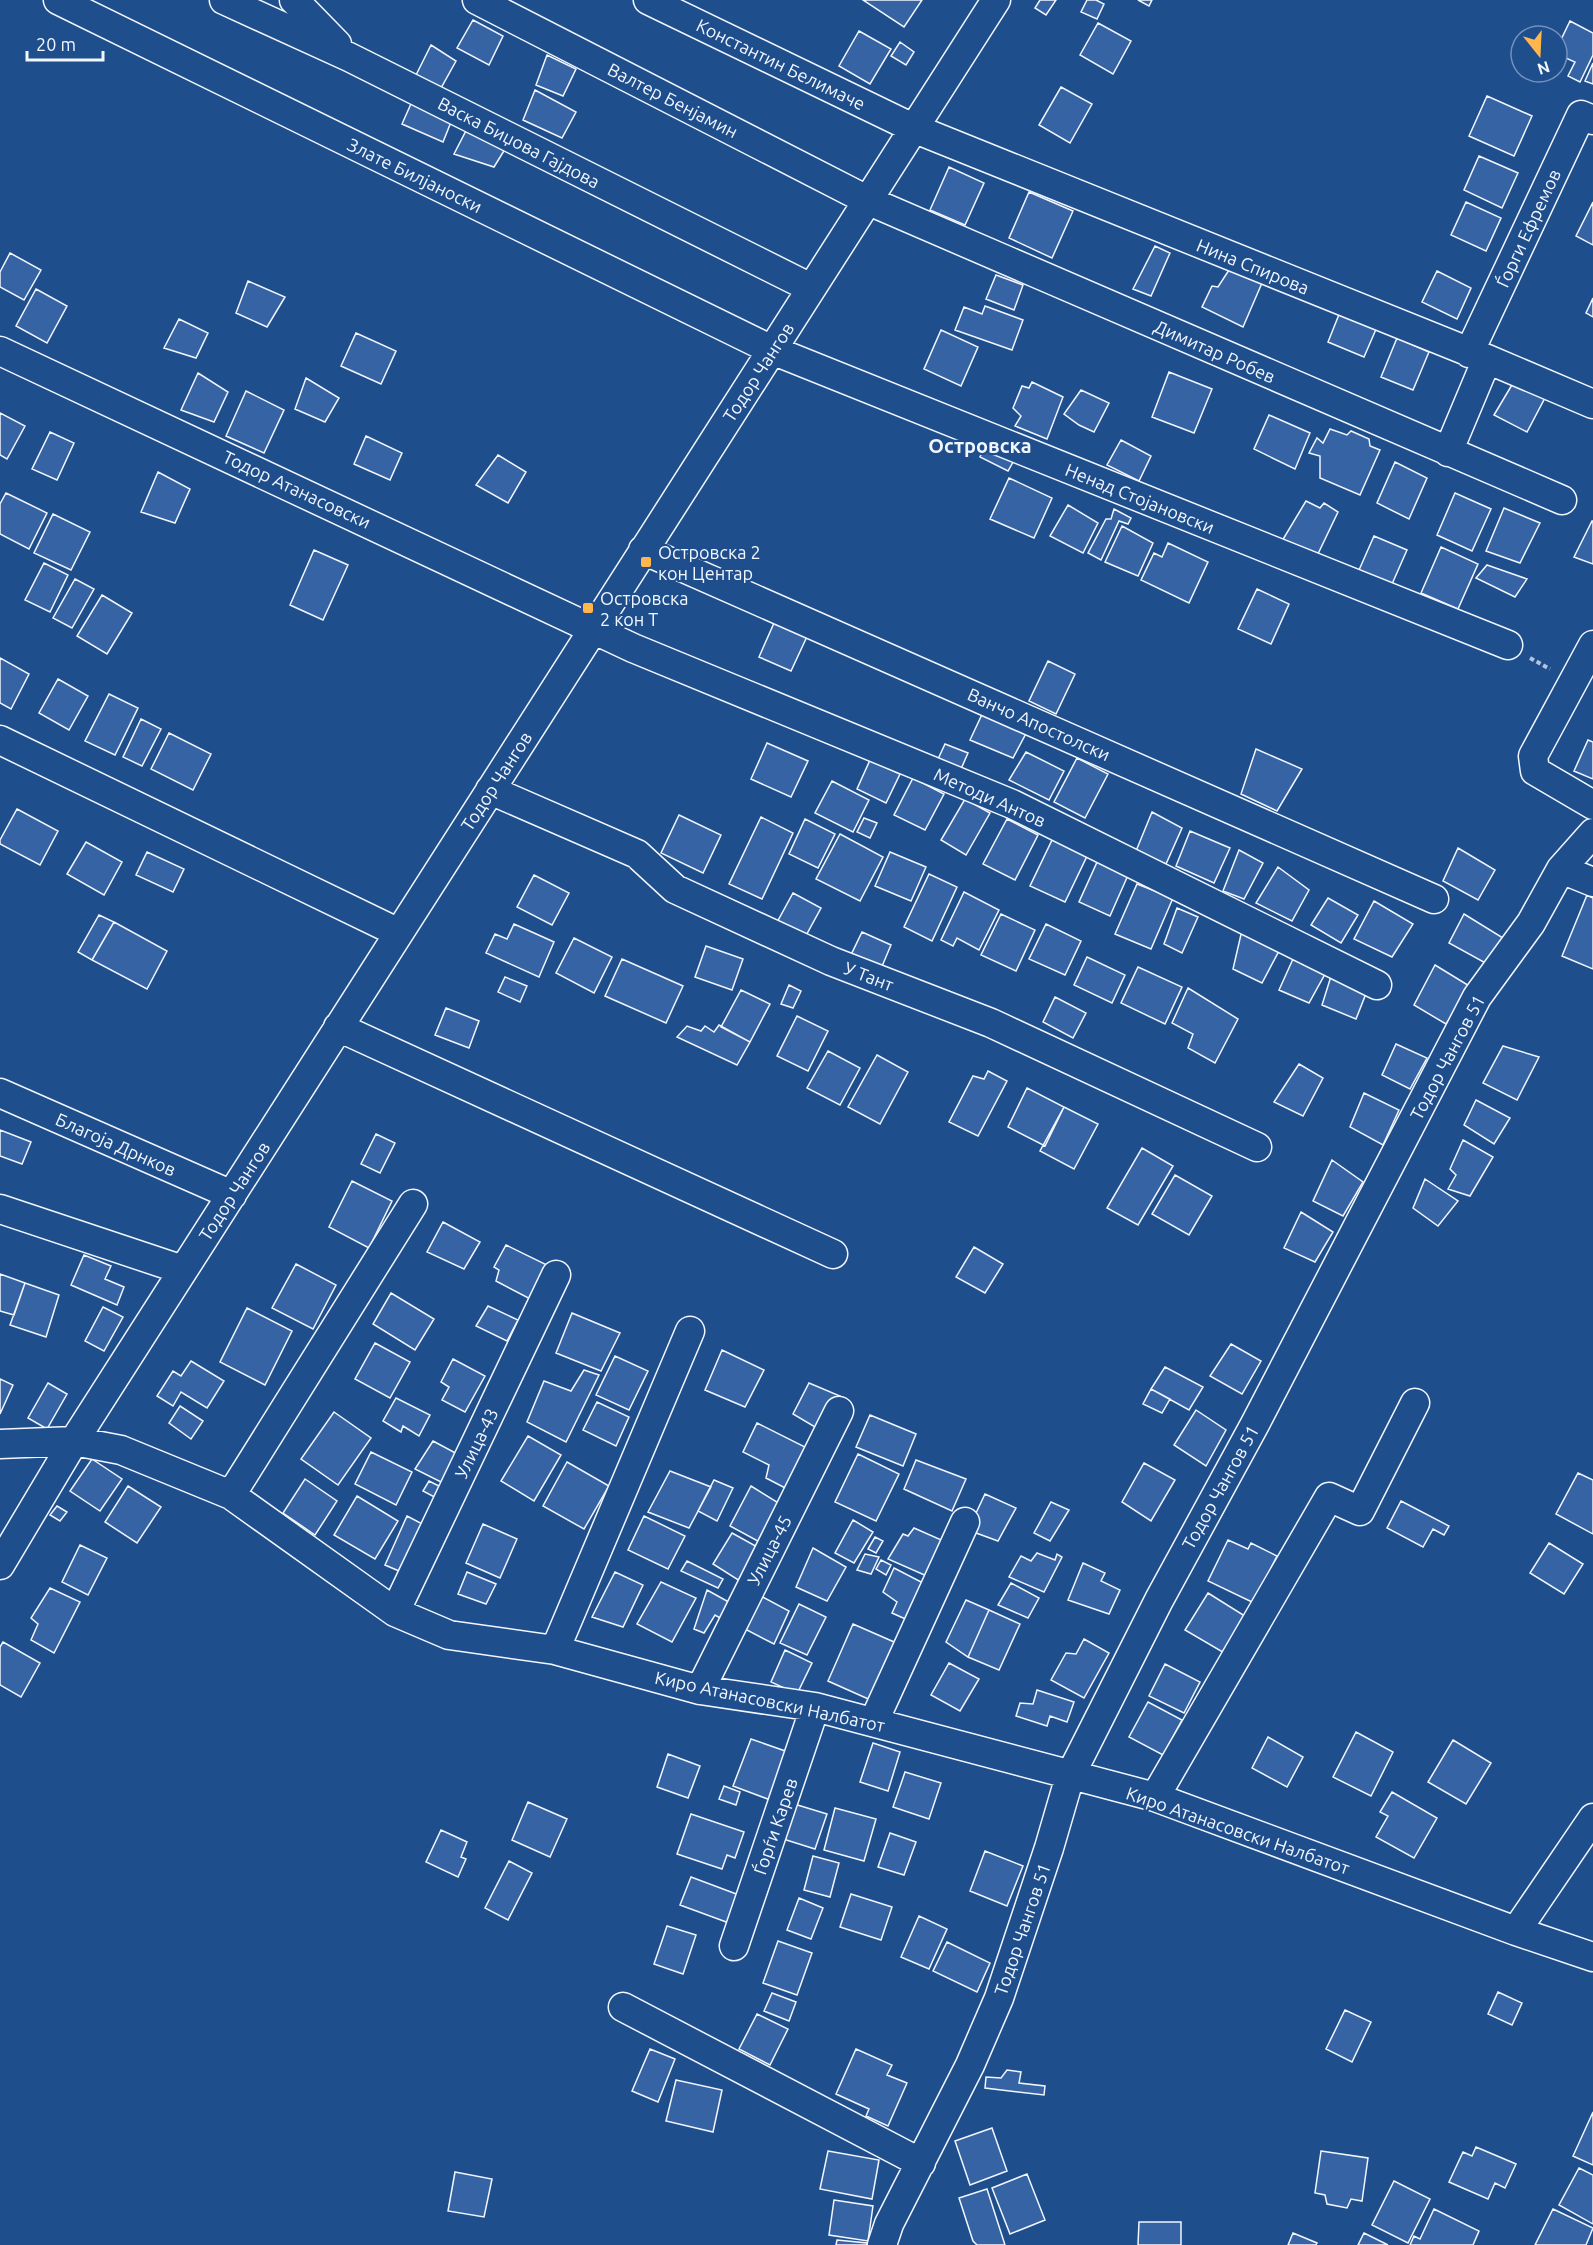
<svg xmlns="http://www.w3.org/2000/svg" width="1593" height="2245" font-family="Ubuntu,sans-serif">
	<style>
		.building { fill: #3563a3; stroke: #f2f6ff; stroke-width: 1.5 }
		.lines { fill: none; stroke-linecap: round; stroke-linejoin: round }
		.minor-casing { stroke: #f2f6ff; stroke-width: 31 }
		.path { stroke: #b3c4dc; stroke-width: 4; stroke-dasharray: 4.5 3; stroke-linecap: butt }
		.minor { stroke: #1f4e8c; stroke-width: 28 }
		.poi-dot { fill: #ffb74d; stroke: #1f4e8c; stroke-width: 2 }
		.labels { text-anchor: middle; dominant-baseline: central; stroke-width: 4.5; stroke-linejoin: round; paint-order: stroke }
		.street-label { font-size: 18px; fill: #f2f6ff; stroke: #1f4e8c }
		.poi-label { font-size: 18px; fill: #f2f6ff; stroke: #1f4e8c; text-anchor: start }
		.neighbourhood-label { font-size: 20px; font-weight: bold; fill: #f2f6ff; stroke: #1f4e8c }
	</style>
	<rect width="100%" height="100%" fill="#1f4e8c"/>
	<path class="building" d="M863 0H922L904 27Z
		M1040 0H1056L1046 15 1035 8Z
		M1087 0H1096L1104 4 1097 19 1081 12Z
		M1138 0H1152L1149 6Z
		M473 20 503 36 489 65 457 48Z
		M1570 21 1593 33V55L1580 82 1568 76 1575 62 1557 54V48Z
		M1098 23 1131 41 1113 74 1080 55Z
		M859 31 891 49 870 84 839 66Z
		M900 42 914 52 906 65 891 56Z
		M431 45 456 61 441 88 415 77Z
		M547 55 576 69 563 96 536 85Z
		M1593 63V84L1585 81Z
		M1061 87 1092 104 1070 143 1039 125Z
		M535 90 576 112 562 138 523 120Z
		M1487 96 1532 116 1514 156 1469 136Z
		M414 97 453 117 443 142 402 124Z
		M471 121 510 141 494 167 454 154Z
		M1479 156 1518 173 1502 208 1464 190Z
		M949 167 984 183 965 225 930 210Z
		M1029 192 1073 211 1052 258 1009 238Z
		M1466 202 1501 218 1486 251 1451 235Z
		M1593 202V245L1576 236Z
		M1155 246 1170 253 1151 296 1133 289Z
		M10 253 41 270 24 300 0 287V272Z
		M1229 270 1262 283 1243 327 1202 307 1212 286 1218 287Z
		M1437 271 1471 288 1457 319 1422 302Z
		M996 275 1023 285 1014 310 986 299Z
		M248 281 285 297 267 327 236 313Z
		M36 289 67 306 47 343 16 326Z
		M1593 298V317L1586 313Z
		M985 306 1023 320 1012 350 955 330 964 307 982 314Z
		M1340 312 1377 327 1364 357 1328 342Z
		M179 319 208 333 196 358 164 348Z
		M941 330 978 347 961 386 924 369Z
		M356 333 396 351 381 384 341 366Z
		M1397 338 1429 352 1413 390 1381 377Z
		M1169 372 1212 389 1194 433 1152 417Z
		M198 373 228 392 214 422 181 410Z
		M306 378 339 398 325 422 295 409Z
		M1516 378 1547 394 1527 432 1494 415Z
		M1032 382 1063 397 1047 439 1015 426 1021 416 1013 408 1022 386 1029 388Z
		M1081 390 1109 403 1094 432 1079 425 1064 414Z
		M246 391 284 410 264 453 226 436Z
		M0 413 25 426 7 459 0 455Z
		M1269 415 1310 433 1295 469 1254 449Z
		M1330 429 1347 435 1351 431 1369 439 1370 446 1380 450 1360 495 1320 478V456L1309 453 1317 438 1323 443Z
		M50 432 74 443 57 480 32 469Z
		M366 436 402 453 390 480 354 464Z
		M988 440 1017 455 1008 471 980 457Z
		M1121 440 1151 456 1139 481 1107 465Z
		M498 455 526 472 508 503 476 485Z
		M1395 462 1427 478 1409 519 1377 503Z
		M158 472 190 489 175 523 141 512Z
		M1009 478 1052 498 1034 538 990 519Z
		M6 493 47 513 29 549 0 534V504Z
		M1455 493 1491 509 1472 551 1437 535Z
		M1306 501 1320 508 1324 503 1338 512 1316 558 1282 541Z
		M1068 505 1098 523 1083 553 1050 536Z
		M1504 508 1540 523 1520 563 1486 551Z
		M1114 509 1131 518 1128 524 1119 521 1101 560 1088 553 1106 519H1111Z
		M53 514 90 532 71 570 34 553Z
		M1592 521H1593V564L1574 557Z
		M1122 526 1153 543 1138 576 1105 562Z
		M1374 536 1407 550 1392 584 1359 570Z
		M1168 543 1208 562 1189 603 1141 580 1154 553 1162 557Z
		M1441 547 1478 564 1458 609 1421 593Z
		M314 550 348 565 323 620 290 605Z
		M44 563 68 575 50 612 25 600Z
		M1487 565 1527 579 1515 597 1476 578Z
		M75 579 94 589 72 628 53 618Z
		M1257 589 1289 604 1271 644 1238 629Z
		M102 595 132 613 107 654 77 636Z
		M778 614 811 628 791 671 759 657Z
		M0 658 29 674 11 709 0 703Z
		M1048 661 1075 674 1056 714 1029 701Z
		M58 679 88 696 69 730 39 713Z
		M109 694 138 708 115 755 85 741Z
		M985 708 1030 726 1013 758 970 740Z
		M141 719 161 729 142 766 123 757Z
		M169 733 211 754 193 790 151 769Z
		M1588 740 1593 742V779L1574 771Z
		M767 743 808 761 791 797 751 779Z
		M945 744 968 753 961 769 938 759Z
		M1256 749 1302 769 1277 811 1241 794Z
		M1026 752 1064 771 1049 800 1009 780Z
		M1077 758 1108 774 1085 818 1054 802Z
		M870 760 900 774 886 803 857 789Z
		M913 778 944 794 925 830 894 815Z
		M832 781 869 800 853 832 815 813Z
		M965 799 990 813 966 855 941 840Z
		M17 809 58 831 40 865 0 844V840Z
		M1152 812 1182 828 1166 864 1136 851Z
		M679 815 721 835 703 873 661 853Z
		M761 817 793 833 762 899 729 884Z
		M864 818 877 823 870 838 857 832Z
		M805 819 835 834 818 868 789 854Z
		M1007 819 1038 835 1015 880 983 864Z
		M1190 831 1230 848 1214 883 1176 866Z
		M840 834 883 857 860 901 816 879Z
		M1053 838 1088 854 1065 902 1030 886Z
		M86 842 122 862 104 895 67 874Z
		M1458 848 1495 870 1478 900 1443 881Z
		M1239 850 1263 863 1244 899 1223 891Z
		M147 852 184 869 173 892 136 875Z
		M890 852 926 867 911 901 875 886Z
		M1098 860 1129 873 1110 916 1079 902Z
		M1278 867 1309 890 1292 921 1256 903Z
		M929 874 957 887 932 941 904 927Z
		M534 875 569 893 552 925 517 907Z
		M1137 884 1173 898 1151 949 1115 934Z
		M964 892 999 910 979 950 957 938 953 946 941 940Z
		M793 893 821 908 803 941 775 926Z
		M1587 895 1593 898V969L1562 956Z
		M1328 898 1358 915 1341 943 1311 925Z
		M1374 901 1413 924 1392 957 1354 939Z
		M1177 908 1198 917 1182 953 1164 944Z
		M1001 914 1035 930 1016 971 981 955Z
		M1464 914 1503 938 1489 965 1449 943Z
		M99 915 114 922 92 960 78 952Z
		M114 922 167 951 147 989 92 960Z
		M514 924 554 942 539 977 486 953 495 934 507 939Z
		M1046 924 1081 941 1065 975 1029 959Z
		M1242 930 1280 949 1262 983 1233 969Z
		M862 932 891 945 880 971 850 957Z
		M574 938 612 957 594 993 556 973Z
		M706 946 743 959 732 990 695 977Z
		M1087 957 1125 975 1112 1003 1074 985Z
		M622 959 683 986 666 1023 605 996Z
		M1293 959 1325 974 1309 1003 1279 990Z
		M1435 965 1471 987 1446 1024 1414 1005Z
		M1138 967 1182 987 1165 1024 1121 1003Z
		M1332 973 1367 991 1356 1019 1322 1005Z
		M505 977 527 986 520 1002 498 992Z
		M789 985 801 991 793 1008 781 1004Z
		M1188 988 1238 1019 1215 1063 1188 1048 1193 1034 1172 1023Z
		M741 990 770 1004 750 1042 721 1027Z
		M1055 997 1086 1013 1073 1038 1043 1022Z
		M446 1008 479 1021 469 1048 435 1035Z
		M797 1016 828 1031 808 1071 777 1056Z
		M719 1025 750 1042 737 1065 677 1037 687 1026 701 1031 705 1026 714 1032Z
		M1396 1044 1427 1058 1410 1089 1382 1075Z
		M1503 1046 1539 1057 1517 1100 1483 1083Z
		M828 1051 860 1068 840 1105 807 1088Z
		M877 1055 908 1072 880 1124 848 1107Z
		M1299 1064 1323 1078 1303 1116 1274 1102Z
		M988 1071 1007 1081 978 1136 949 1122 973 1076 984 1079Z
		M1027 1088 1064 1107 1045 1146 1008 1127Z
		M1364 1093 1399 1110 1383 1145 1350 1127Z
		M1476 1100 1510 1118 1494 1144 1464 1125Z
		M1064 1107 1098 1124 1074 1169 1040 1151Z
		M0 1130 31 1142 22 1164 0 1156Z
		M376 1134 395 1143 380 1173 361 1164Z
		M1463 1140 1493 1157 1470 1196 1448 1189 1456 1175 1450 1169Z
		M1142 1148 1173 1166 1138 1225 1107 1208Z
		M1332 1160 1363 1182 1343 1216 1313 1201Z
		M1175 1175 1212 1196 1189 1235 1152 1214Z
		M1425 1179 1458 1201 1438 1226 1413 1208Z
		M352 1181 392 1201 369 1248 329 1227Z
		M1301 1212 1333 1232 1315 1262 1284 1248Z
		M443 1222 480 1242 464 1269 427 1252Z
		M506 1245 553 1268 536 1302 496 1281 499 1270 494 1267Z
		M974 1247 1003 1264 985 1293 956 1277Z
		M84 1255 111 1266 105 1279 124 1287 117 1305 71 1285Z
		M296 1264 336 1285 313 1329 272 1308Z
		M0 1274 25 1283 14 1315 0 1311Z
		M25 1283 59 1295 46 1337 10 1325Z
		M391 1293 434 1319 415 1350 373 1324Z
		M488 1306 518 1320 507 1341 476 1326Z
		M103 1307 123 1317 104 1351 85 1341Z
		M247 1308 292 1331 265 1385 220 1362Z
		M572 1313 620 1333 601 1371 556 1353Z
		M375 1343 410 1362 390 1398 355 1379Z
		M1231 1344 1261 1361 1242 1394 1210 1376Z
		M722 1350 764 1370 745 1407 705 1390Z
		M615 1356 648 1371 629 1410 596 1395Z
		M453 1359 485 1376 465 1412 442 1400 449 1387 441 1382Z
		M191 1361 224 1381 207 1408 181 1392 173 1406 157 1396 173 1371 181 1376Z
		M1165 1367 1203 1387 1189 1410 1151 1389Z
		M584 1370 599 1375 566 1442 527 1422 544 1381 571 1391Z
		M0 1379 13 1385 0 1414Z
		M48 1383 67 1394 47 1429 28 1418Z
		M809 1383 840 1396 820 1430 793 1414Z
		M1151 1389 1170 1399 1162 1413 1143 1404Z
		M396 1398 430 1415 419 1436 403 1426 401 1432 383 1421Z
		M597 1402 629 1417 616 1446 583 1430Z
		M180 1406 203 1421 191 1439 169 1423Z
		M1196 1410 1226 1430 1206 1466 1174 1445Z
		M334 1412 371 1438 338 1485 301 1459Z
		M870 1415 916 1434 903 1466 856 1447Z
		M757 1423 809 1449 789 1490 766 1478 769 1465 743 1452Z
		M528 1436 561 1455 534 1501 501 1481Z
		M433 1441 463 1457 447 1485 415 1469Z
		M371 1452 412 1472 396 1505 355 1484Z
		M858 1454 899 1474 876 1521 835 1502Z
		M92 1459 122 1479 100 1511 70 1491Z
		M916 1460 966 1479 952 1511 904 1489Z
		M567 1462 609 1486 584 1529 543 1506Z
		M1144 1463 1175 1480 1151 1521 1122 1502Z
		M670 1471 711 1487 689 1528 648 1512Z
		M1578 1473 1593 1480V1534L1556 1514Z
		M305 1479 337 1501 315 1535 283 1513Z
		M714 1480 733 1488 717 1521 698 1511Z
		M429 1481 445 1489 440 1500 423 1491Z
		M128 1486 161 1507 137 1543 105 1522Z
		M751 1486 785 1507 765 1545 730 1526Z
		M985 1494 1016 1508 998 1541 968 1530Z
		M357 1496 398 1521 375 1559 334 1535Z
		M1401 1501 1449 1526 1444 1535 1433 1529 1423 1547 1387 1528Z
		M1051 1502 1069 1510 1050 1541 1034 1533Z
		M57 1506 67 1512 60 1521 50 1515Z
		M407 1516 428 1527 406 1574 385 1565Z
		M644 1516 685 1536 668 1569 628 1550Z
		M853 1520 873 1532 854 1563 835 1553Z
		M483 1524 517 1539 500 1578 466 1563Z
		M914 1528 946 1542 929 1577 888 1559 903 1534 908 1536Z
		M732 1533 761 1549 743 1583 713 1564Z
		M875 1537 883 1541 876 1553 868 1549Z
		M1228 1540 1248 1549 1251 1543 1277 1556 1254 1603 1208 1581Z
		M1549 1543 1583 1564 1564 1594 1530 1573Z
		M80 1545 107 1558 88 1595 62 1582Z
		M813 1548 846 1567 827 1601 796 1587Z
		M1037 1553 1055 1560 1057 1554 1062 1557 1044 1592 1009 1577 1021 1556 1031 1561Z
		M865 1554 879 1557 871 1574 857 1570Z
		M881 1560 891 1565 886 1575 876 1569Z
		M687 1561 723 1579 718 1588 681 1571Z
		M1083 1563 1105 1573 1101 1581 1120 1590 1109 1614 1068 1600Z
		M894 1568 929 1586 910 1621 892 1613 897 1602 883 1592Z
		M467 1572 496 1584 486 1604 458 1594Z
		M615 1572 643 1585 623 1627 592 1617Z
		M661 1582 696 1598 672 1642 637 1624Z
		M1011 1583 1039 1598 1028 1618 998 1605Z
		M50 1588 80 1602 54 1653 31 1640 38 1624 31 1618Z
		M707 1590 736 1606 727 1622 715 1615 704 1633 694 1629Z
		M1208 1593 1248 1618 1226 1654 1185 1630Z
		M761 1596 789 1611 774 1644 743 1628Z
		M966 1600 989 1610 968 1657 946 1642Z
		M799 1604 826 1617 807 1655 780 1643Z
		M989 1610 1020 1624 999 1670 968 1657Z
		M853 1624 901 1645 875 1702 828 1681Z
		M1084 1639 1109 1653 1084 1698 1051 1680 1066 1653 1076 1654Z
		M3 1642 40 1663 21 1697 0 1685V1647Z
		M785 1650 812 1663 797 1694 771 1682Z
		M949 1663 979 1679 960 1711 931 1695Z
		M1165 1664 1200 1682 1184 1713 1149 1696Z
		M1037 1690 1074 1702 1067 1722 1050 1716 1047 1726 1016 1716 1020 1703 1033 1704Z
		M1148 1702 1182 1720 1163 1755 1129 1737Z
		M1356 1732 1393 1752 1371 1796 1333 1777Z
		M1268 1737 1303 1757 1287 1787 1252 1768Z
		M751 1739 791 1753 773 1801 733 1786Z
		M1453 1740 1491 1763 1466 1804 1428 1782Z
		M873 1743 900 1752 888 1791 860 1782Z
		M668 1754 700 1766 688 1798 657 1787Z
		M905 1772 941 1783 929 1819 893 1807Z
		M724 1786 740 1792 736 1805 719 1799Z
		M1392 1792 1437 1818 1414 1858 1376 1837 1388 1816 1380 1812Z
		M528 1802 567 1819 550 1857 512 1840Z
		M791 1803 827 1814 815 1849 780 1838Z
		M835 1808 876 1819 864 1861 824 1850Z
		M691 1814 744 1832 735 1858 727 1855 722 1869 677 1854Z
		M441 1830 467 1842 461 1857 466 1859 458 1877 426 1862Z
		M890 1833 916 1842 904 1875 878 1867Z
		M985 1851 1023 1866 1007 1906 970 1891Z
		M813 1856 839 1863 830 1897 804 1890Z
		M509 1861 532 1873 508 1920 485 1908Z
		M691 1877 739 1895 729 1923 680 1905Z
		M851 1894 892 1907 881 1940 840 1927Z
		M799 1898 823 1908 811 1939 787 1930Z
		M919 1916 947 1929 929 1969 901 1957Z
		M667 1926 696 1935 683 1974 654 1964Z
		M778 1941 812 1953 797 1995 763 1983Z
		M947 1942 990 1963 977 1992 933 1971Z
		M1498 1992 1522 2003 1512 2025 1488 2014Z
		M772 1993 796 2002 789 2021 764 2011Z
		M1345 2010 1371 2022 1352 2062 1326 2049Z
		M757 2014 788 2029 770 2065 739 2049Z
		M650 2049 675 2059 658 2102 632 2091Z
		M856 2049 892 2065 887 2075 907 2083 888 2126 866 2116 869 2109 836 2094Z
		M1007 2070 1021 2072 1019 2083 1045 2086 1044 2095 985 2088 986 2077 1001 2078Z
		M676 2080 722 2090 713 2132 666 2121Z
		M1593 2112V2165L1573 2156Z
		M992 2128 1007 2171 970 2185 955 2141Z
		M1476 2147 1516 2164 1505 2188 1495 2183 1488 2199 1449 2182 1463 2152 1472 2156Z
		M828 2151 879 2160 872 2199 820 2189Z
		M1321 2151 1368 2158 1362 2201 1351 2199 1347 2208 1327 2204 1325 2195 1315 2193Z
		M1579 2168 1593 2175V2224L1559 2205Z
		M455 2172 492 2179 484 2217 448 2211Z
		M1027 2174 1045 2220 1010 2234 992 2188Z
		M1394 2181 1430 2199 1408 2243 1372 2225Z
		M987 2189 1005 2245H977L973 2241 959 2198Z
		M834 2200 873 2206 868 2241 829 2235Z
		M1434 2209 1479 2231 1473 2245H1410L1414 2236 1420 2239Z
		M1553 2209 1593 2228 1586 2245H1535Z
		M1139 2222H1181V2245H1138Z
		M1293 2233 1317 2243 1316 2245H1288Z
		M1364 2233 1388 2245H1358Z
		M837 2240 867 2243V2245H836Z"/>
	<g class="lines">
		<defs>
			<path id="minor" d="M58 0 772 350 1508 645
				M224 0 349 57 811 288
				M294 0 337 44
				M477 0 869 201 1562 500
				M648 0 913 128 1487 359 1593 404
				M0 351 633 648 1012 804 1377 985
				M1469 353 1581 115 1593 120
				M1448 452 1487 359
				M643 550 1434 899
				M1593 645 1533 756 1535 771 1593 805
				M0 740 399 933
				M490 790 637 854 675 889 831 961 991 1023 1257 1147
				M1561 869 1593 833
				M338 1027 833 1254
				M0 1093 232 1195
				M0 1209 183 1270
				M0 1444 74 1441 121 1450 231 1495 395 1612 449 1635 555 1650 700 1690 815 1707 1155 1797 1516 1931 1593 1957
				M231 1495 413 1204
				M0 1565 74 1441 996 0
				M395 1612 556 1275
				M555 1650 690 1331
				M700 1690 839 1411
				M874 1721 965 1522
				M1155 1797 1329 1497 1360 1511 1415 1403
				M1516 1931 1593 1818
				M734 1946 815 1707
				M623 2007 921 2163
				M882 2245 889 2224 970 2065 999 1998 1049 1848 1070 1776 1159 1600 1255 1424 1477 997 1531 923 1561 869 1593 882"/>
		</defs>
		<use href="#minor" class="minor-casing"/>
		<path class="path" d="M1530 658 1550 669"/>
		<use href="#minor" class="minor"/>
	</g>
	<g class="poi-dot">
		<rect x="640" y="556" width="12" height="12" rx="3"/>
		<rect x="582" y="602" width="12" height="12" rx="3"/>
	</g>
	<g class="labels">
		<g class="street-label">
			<text transform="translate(781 64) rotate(26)">Константин Белимаче</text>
			<text transform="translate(673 100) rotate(27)">Валтер Бенјамин</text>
			<text transform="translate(519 142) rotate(27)">Васка Биџова Гајдова</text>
			<text transform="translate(415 175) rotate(26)">Злате Билјаноски</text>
			<text transform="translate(1528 228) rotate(-65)">Ѓорги Ефремов</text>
			<text transform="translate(1253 266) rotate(22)">Нина Спирова</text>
			<text transform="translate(1215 351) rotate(24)">Димитар Робев</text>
			<text transform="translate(758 372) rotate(-57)">Тодор Чангов</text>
			<text transform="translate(297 489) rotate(25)">Тодор Атанасовски</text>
			<text transform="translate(1140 498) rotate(22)">Ненад Стојановски</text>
			<text transform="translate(1039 724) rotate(24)">Ванчо Апостолски</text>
			<text transform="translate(496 781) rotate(-57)">Тодор Чангов</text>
			<text transform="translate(990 797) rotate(24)">Методи Антов</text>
			<text transform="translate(869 976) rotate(21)">У Тант</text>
			<text transform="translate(1447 1057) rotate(-62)">Тодор Чангов 51</text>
			<text transform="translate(116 1144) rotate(24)">Благоја Дрнков</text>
			<text transform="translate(234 1191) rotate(-57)">Тодор Чангов</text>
			<text transform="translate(476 1443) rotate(-64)">Улица-43</text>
			<text transform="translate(1220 1487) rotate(-61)">Тодор Чангов 51</text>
			<text transform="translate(769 1550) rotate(-63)">Улица-45</text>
			<text transform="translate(770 1701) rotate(12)">Киро Атанасовски Налбатот</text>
			<text transform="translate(775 1826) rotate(-71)">Ѓорѓи Карев</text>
			<text transform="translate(1238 1830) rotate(19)">Киро Атанасовски Налбатот</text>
			<text transform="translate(1022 1929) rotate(-71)">Тодор Чангов 51</text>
		</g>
		<g class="poi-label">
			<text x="658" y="552">Островска 2<tspan x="658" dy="21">кон Центар</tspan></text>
			<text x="600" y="598">Островска<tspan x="600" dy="21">2 кон T</tspan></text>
		</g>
		<g class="neighbourhood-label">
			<text x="980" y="445">Островска</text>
		</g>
	</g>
	<g transform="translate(1539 54) rotate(162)"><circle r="28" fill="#1f4e8c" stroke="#7391ba" stroke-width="1.5"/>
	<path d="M0-4.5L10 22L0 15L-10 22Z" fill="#ffb74d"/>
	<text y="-9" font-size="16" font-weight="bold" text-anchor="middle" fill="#f2f6ff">N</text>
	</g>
	<path d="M27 51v9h76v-9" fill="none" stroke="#f2f6ff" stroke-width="3"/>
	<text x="36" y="51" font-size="18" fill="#f2f6ff" stroke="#1f4e8c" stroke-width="4.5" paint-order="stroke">20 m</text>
</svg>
